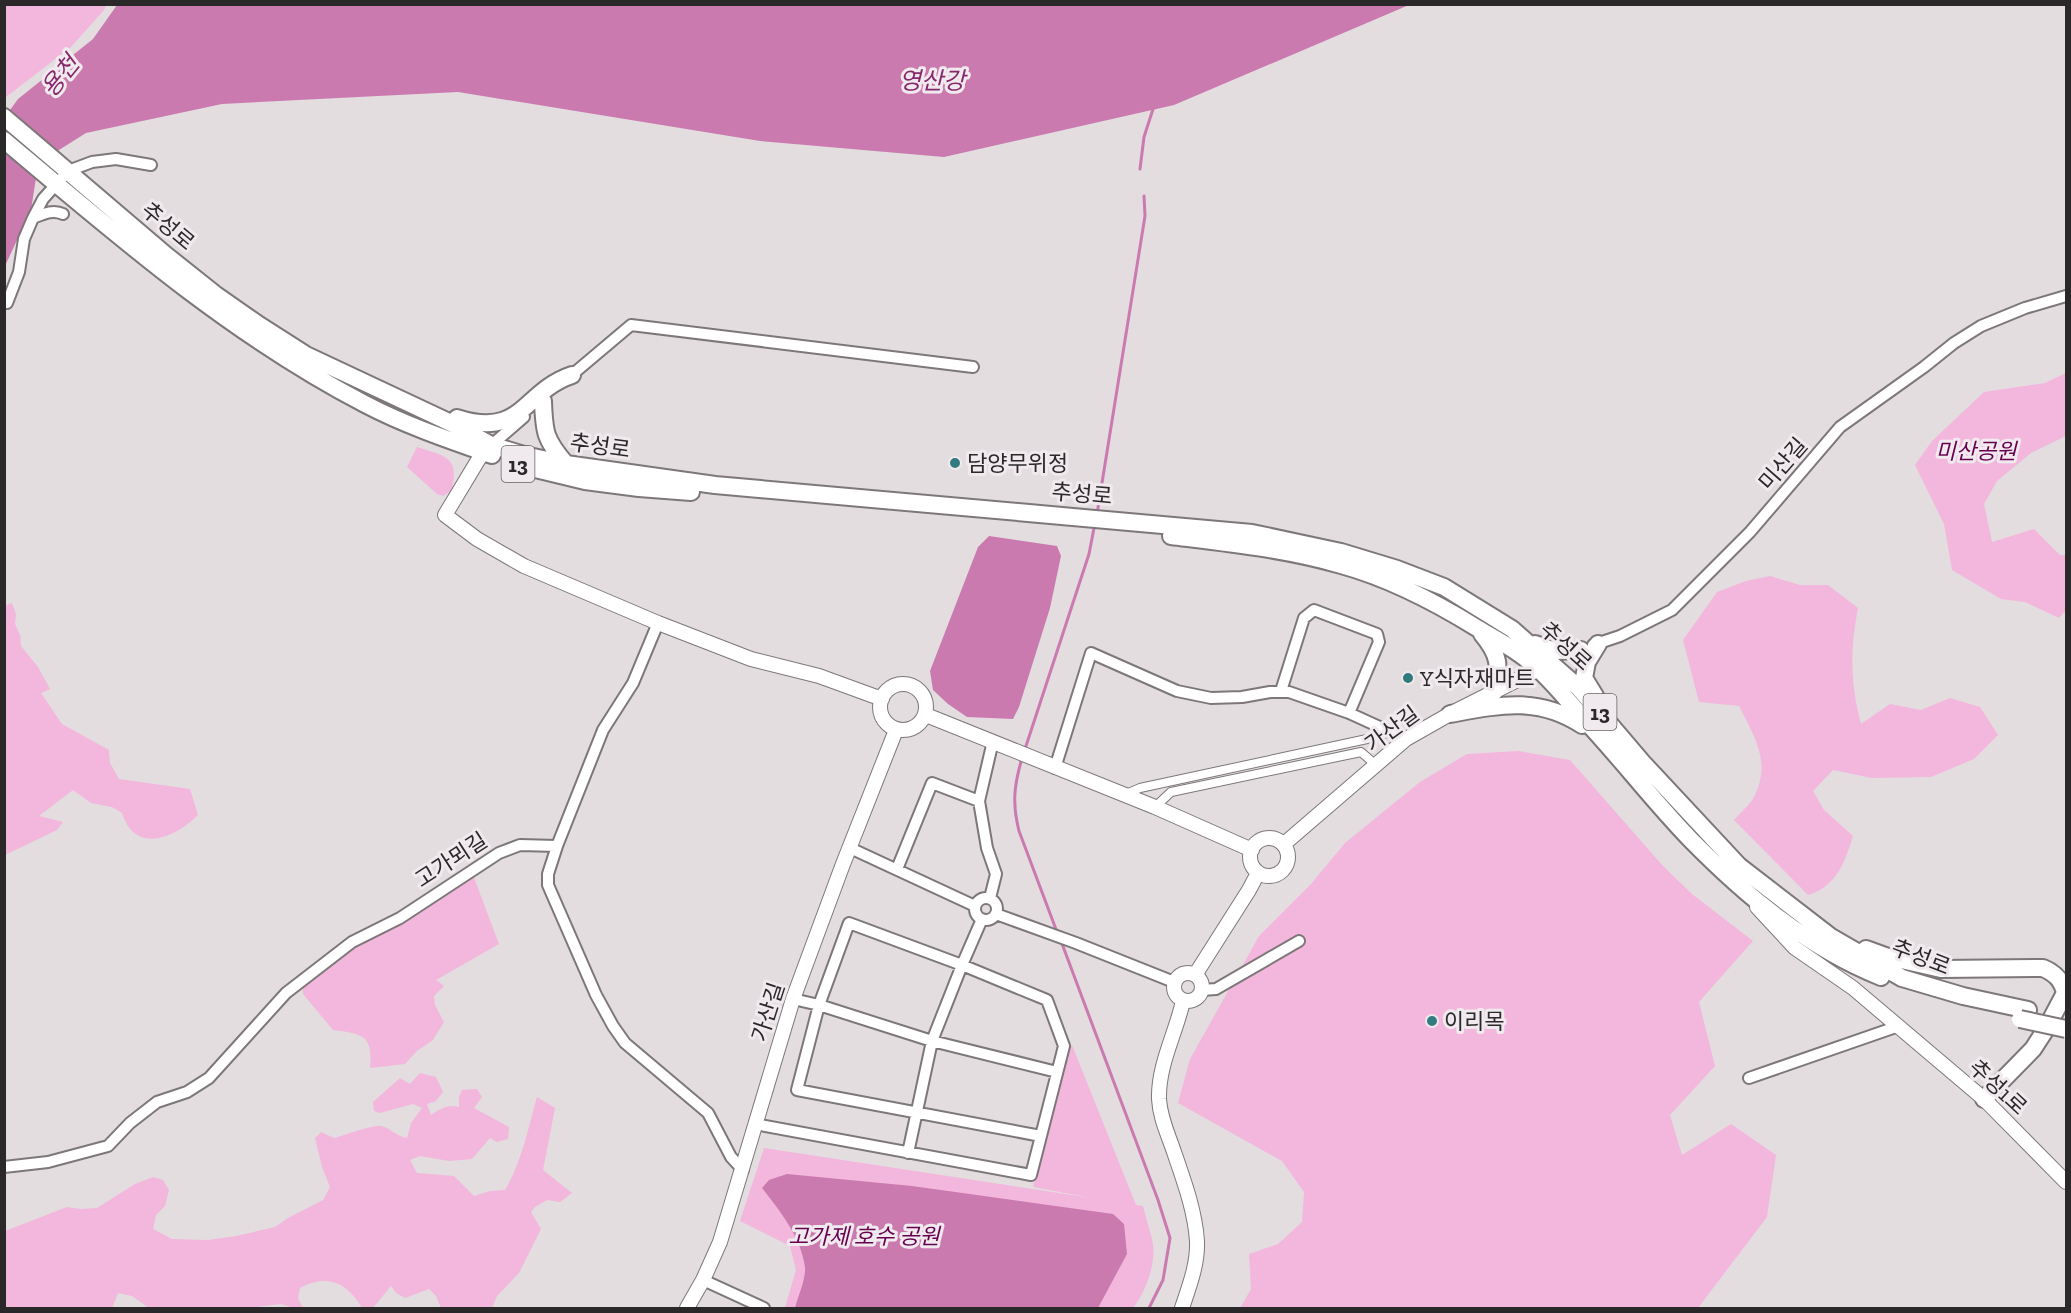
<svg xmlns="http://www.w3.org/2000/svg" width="2071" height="1313" font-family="'Zilla Slab','Noto Sans KR',serif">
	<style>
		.green { fill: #f3b6dc }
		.water { fill: #cb7aaf }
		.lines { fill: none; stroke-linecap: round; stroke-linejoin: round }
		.stream { stroke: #cb7aaf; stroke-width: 3 }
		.pedestrian-casing { stroke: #7d777a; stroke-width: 10 }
		.minor-casing { stroke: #7d777a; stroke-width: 14 }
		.tertiary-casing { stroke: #7d777a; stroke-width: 16 }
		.primary-casing { stroke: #7d777a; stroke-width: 20 }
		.pedestrian { stroke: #fff; stroke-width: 8 }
		.minor { stroke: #fff; stroke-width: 10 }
		.tertiary { stroke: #fff; stroke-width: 14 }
		.primary { stroke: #fff; stroke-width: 16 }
		.primary-bridge-casing { stroke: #7d777a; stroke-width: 20; stroke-linecap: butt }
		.primary-bridge { stroke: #fff; stroke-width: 16 }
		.poi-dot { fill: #327b7f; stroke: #f0eaee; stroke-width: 2 }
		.labels { text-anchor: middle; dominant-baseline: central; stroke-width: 6; stroke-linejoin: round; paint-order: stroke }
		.shield { fill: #f0eaee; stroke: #656264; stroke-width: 1.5 }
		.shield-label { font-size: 21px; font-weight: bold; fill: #2a2829 }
		.street-label { font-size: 22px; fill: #2a2829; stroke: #f0eaee }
		.park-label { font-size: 22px; font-style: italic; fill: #680050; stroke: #f0eaee }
		.poi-label { font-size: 22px; fill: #2a2829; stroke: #f0eaee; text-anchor: start }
		.water-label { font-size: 24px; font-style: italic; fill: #87276c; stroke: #f0eaee }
	</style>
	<rect width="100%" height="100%" fill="#e3dde0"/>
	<path class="green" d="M4 5 5 4 106 5 104 10 71 47 6 97 4 96Z
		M2066 373V436L2031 453 1997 481 1984 504 1992 542 2034 529 2060 555H2066V610L2059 618 2025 602 2001 599 1952 570 1944 524 1915 465 1932 441 1984 392 2045 383Z
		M417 447C445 456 461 457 451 491L443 496 437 494 407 467Z
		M1770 576 1800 585H1828L1858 608C1850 650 1850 682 1861 724L1890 704 1921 710 1950 698 1980 707 1998 735 1974 759 1931 777 1872 778 1833 770 1813 791 1824 810 1853 836C1845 862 1837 886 1808 895L1734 820C1740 813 1751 804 1755 795 1771 761 1754 736 1739 706L1699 702 1683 640 1717 592 1746 581Z
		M12 603 16 614 15 624 20 635 21 646 38 667 50 689 41 693 62 724 109 750 110 763 119 779 190 789 198 815C175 838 135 855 122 813L112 807 91 803 73 790 39 816 63 822 57 830 5 855 4 606Z
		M1519 751 1570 760 1663 866 1692 894 1753 941 1699 1002 1715 1066 1670 1115 1682 1155 1731 1124 1776 1155 1767 1217 1698 1308H1240L1251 1289 1249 1254 1278 1244 1302 1222 1304 1192 1282 1161 1178 1103 1190 1059 1259 936 1311 884 1345 843 1420 782 1467 754Z
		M473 875 499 944 436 980 444 986 434 996 435 1005 444 1022 433 1040 417 1051 405 1064 370 1068C373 1034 362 1034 333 1030L303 994V986L357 946 401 923Z
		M1072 1045 1136 1205 1143 1206C1146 1219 1151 1232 1153 1244 1156 1265 1145 1293 1133 1308H785L796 1270 790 1246 740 1221 764 1148 1092 1198 1033 1187 1068 1048Z
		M420 1073 436 1077 443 1092 436 1101 427 1104 431 1115C440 1109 448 1104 459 1107V1097L462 1090 477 1089 482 1097 474 1108 509 1127 508 1139 497 1142 490 1138 472 1159 449 1161 420 1156 410 1160 417 1173 454 1176 474 1196 490 1191 505 1190C522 1162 528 1128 537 1097L555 1108 543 1170 572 1193 560 1202 547 1200 535 1207 531 1212 541 1229 519 1273 497 1296 492 1308H441L436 1296 429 1289 405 1298 396 1293 391 1286 373 1308H362C348 1283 327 1273 300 1288L298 1298 303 1308H294L281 1304 247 1308H149L132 1296 118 1293 112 1308H5V1231L67 1207 81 1209 97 1208 135 1184 153 1177 163 1180 169 1190 165 1206 156 1215 153 1229 172 1239 208 1240 236 1236 275 1227 288 1218 323 1200 330 1187 322 1167 315 1138 321 1132 334 1138C345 1135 371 1125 381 1126 391 1128 397 1137 407 1138L411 1123 422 1108 413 1104 380 1113 374 1111 373 1102 400 1078 410 1084Z"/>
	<path class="water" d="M813 4 1409 5 1174 105 944 157 760 141 458 92 222 104 86 133 59 150 36 178 31 210 5 266V117L18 99 93 39 117 5Z
		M989 536 1057 546 1061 556 1050 608 1019 707 1013 719 967 717 948 704 933 690 930 671 978 547Z
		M787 1174 912 1186 1113 1214 1124 1224 1127 1254 1098 1308H795C798 1296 806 1279 805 1267 801 1237 780 1211 762 1188L769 1180Z"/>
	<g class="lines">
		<path class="stream" d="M1140 169 1144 137 1154 106
			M1097 514 1145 216 1144 196
			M1025 749 1089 554 1095 523
			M1022 758C1014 786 1012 803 1019 831L1057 932
			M1061 941 1158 1200 1170 1238 1163 1280 1149 1308"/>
		<defs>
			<path id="pedestrian" d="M1126 794 1140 788 1367 739 1390 732
				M1155 807 1171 792 1361 752 1376 765"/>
			<path id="minor" d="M33 218C43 214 53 209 63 214
				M7 303 19 272 24 239 33 218 43 199 68 171 92 162 116 159 151 165
				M567 379 631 325 973 367
				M488 448 524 417
				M1593 645 1620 636 1672 610 1750 532 1840 427 1924 367 1954 343 1981 326 2025 308 2066 296
				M1281 691 1304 618 1314 610 1377 634 1379 642 1349 713
				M1055 768 1091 653 1177 691 1211 698 1242 697 1270 692H1289L1349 713 1406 739
				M557 846 548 874V885L596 995 613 1026 625 1043 708 1113 731 1157 743 1170
				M850 848 975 906
				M897 869 932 783 979 801
				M975 909a11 11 0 1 1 22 0a11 11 0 1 1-22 0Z
				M990 898 996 874 987 848 979 801 993 741
				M996 914 1076 943 1174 982
				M1202 990 1216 989 1299 941
				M793 999 819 1005 797 1090 1041 1136
				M1749 1078 1896 1027
				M755 1124 1031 1175 1064 1046 1047 1000 962 965 982 919
				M908 1153 932 1041 962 965 849 923 819 1005 932 1041 1057 1072
				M4 1167 48 1162 108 1146 130 1123 157 1102 187 1092 209 1078 286 993 352 942 400 918 499 853 520 845 557 846 603 730 633 683 658 623
				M703 1280 764 1308"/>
			<path id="tertiary" d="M483 452 445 515 477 539 524 566 658 623 751 659 819 676 882 699
				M880 707a23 23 0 1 1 46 0a23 23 0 1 1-46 0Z
				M926 715 1155 807 1252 850
				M1250 857a19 19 0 1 1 38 0a19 19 0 1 1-38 0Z
				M1284 844 1406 739 1450 714 1539 669
				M1757 907 1795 948 1853 988 1984 1099 2066 1182
				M1174 987a14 14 0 1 1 28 0a14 14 0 1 1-28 0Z
				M1195 975 1249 890 1258 873
				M687 1308 703 1280 720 1242 793 999 843 864 896 730
				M1182 1308C1189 1287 1198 1264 1197 1241 1195 1211 1184 1181 1174 1152 1168 1134 1160 1118 1159 1099 1158 1065 1176 1033 1183 1001"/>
			<path id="primary" d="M4 117 167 256 216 295 259 325 306 355 453 424 491 445 524 455 566 464 715 485 1252 533 1341 552 1397 569 1444 587 1512 629 1579 688 1642 762 1739 866 1831 937 1902 978 1963 996 2028 1010
				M4 140C118 236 232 335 365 404 405 425 449 440 492 455
				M543 401C544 432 545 440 566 464
				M457 418C523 439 522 392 572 375
				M527 467 585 481 639 488 691 492
				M1171 536C1228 543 1286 549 1341 565 1389 578 1435 602 1477 628 1497 640 1519 651 1537 668 1553 682 1568 701 1583 718 1620 757 1653 801 1691 840 1745 895 1808 948 1881 977
				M1482 634C1500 656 1500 665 1494 692
				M1535 644 1555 651 1581 650
				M1595 696 1584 678 1587 662 1598 644
				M1450 714C1499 705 1538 696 1582 725
				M1866 949 1888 957 1941 969 2043 968C2055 973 2062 980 2065 993L2046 1029 2033 1049 1984 1099"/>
		</defs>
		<use href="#pedestrian" class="pedestrian-casing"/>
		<use href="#minor" class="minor-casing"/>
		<use href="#tertiary" class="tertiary-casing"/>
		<use href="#primary" class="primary-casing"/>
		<use href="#pedestrian" class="pedestrian"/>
		<use href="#minor" class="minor"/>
		<use href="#tertiary" class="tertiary"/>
		<use href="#primary" class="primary"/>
		<defs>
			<path id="primary-bridge" d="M2020 1019 2066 1029"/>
		</defs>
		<use href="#primary-bridge" class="primary-bridge-casing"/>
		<use href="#primary-bridge" class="primary-bridge"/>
	</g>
	<g class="poi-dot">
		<circle cx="955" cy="463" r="6"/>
		<circle cx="1408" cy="678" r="6"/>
		<circle cx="1432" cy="1021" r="6"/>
	</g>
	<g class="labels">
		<g class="shield">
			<rect x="501.5" y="446" width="33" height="36" rx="4.5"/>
			<rect x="1583.5" y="694" width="33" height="36" rx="4.5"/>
		</g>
		<g class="shield-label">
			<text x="518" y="464">13</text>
			<text x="1600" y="712">13</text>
		</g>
		<g class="street-label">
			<text transform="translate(168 226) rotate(40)">추성로</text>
			<text transform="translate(600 446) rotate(8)">추성로</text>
			<text transform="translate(1783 464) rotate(-49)">미산길</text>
			<text transform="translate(1082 494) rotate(5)">추성로</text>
			<text transform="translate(1566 646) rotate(42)">추성로</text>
			<text transform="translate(1392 729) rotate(-36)">가산길</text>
			<text transform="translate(451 860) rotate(-33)">고가뫼길</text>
			<text transform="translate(1921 957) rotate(21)">추성로</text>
			<text transform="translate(768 1012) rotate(-72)">가산길</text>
			<text transform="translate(1998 1087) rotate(43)">추성1로</text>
		</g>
		<g class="park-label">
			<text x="1976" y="451">미산공원</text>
			<text x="864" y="1236">고가제 호수 공원</text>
		</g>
		<g class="poi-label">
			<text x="967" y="463">담양무위정</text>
			<text x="1420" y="678">Y식자재마트</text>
			<text x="1444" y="1021">이리목</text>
		</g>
		<g class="water-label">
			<text transform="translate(60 76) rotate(-51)">용천</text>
			<text x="932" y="80">영산강</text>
		</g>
	</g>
	<rect width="2071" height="1313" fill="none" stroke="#2a2829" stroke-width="12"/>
</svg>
